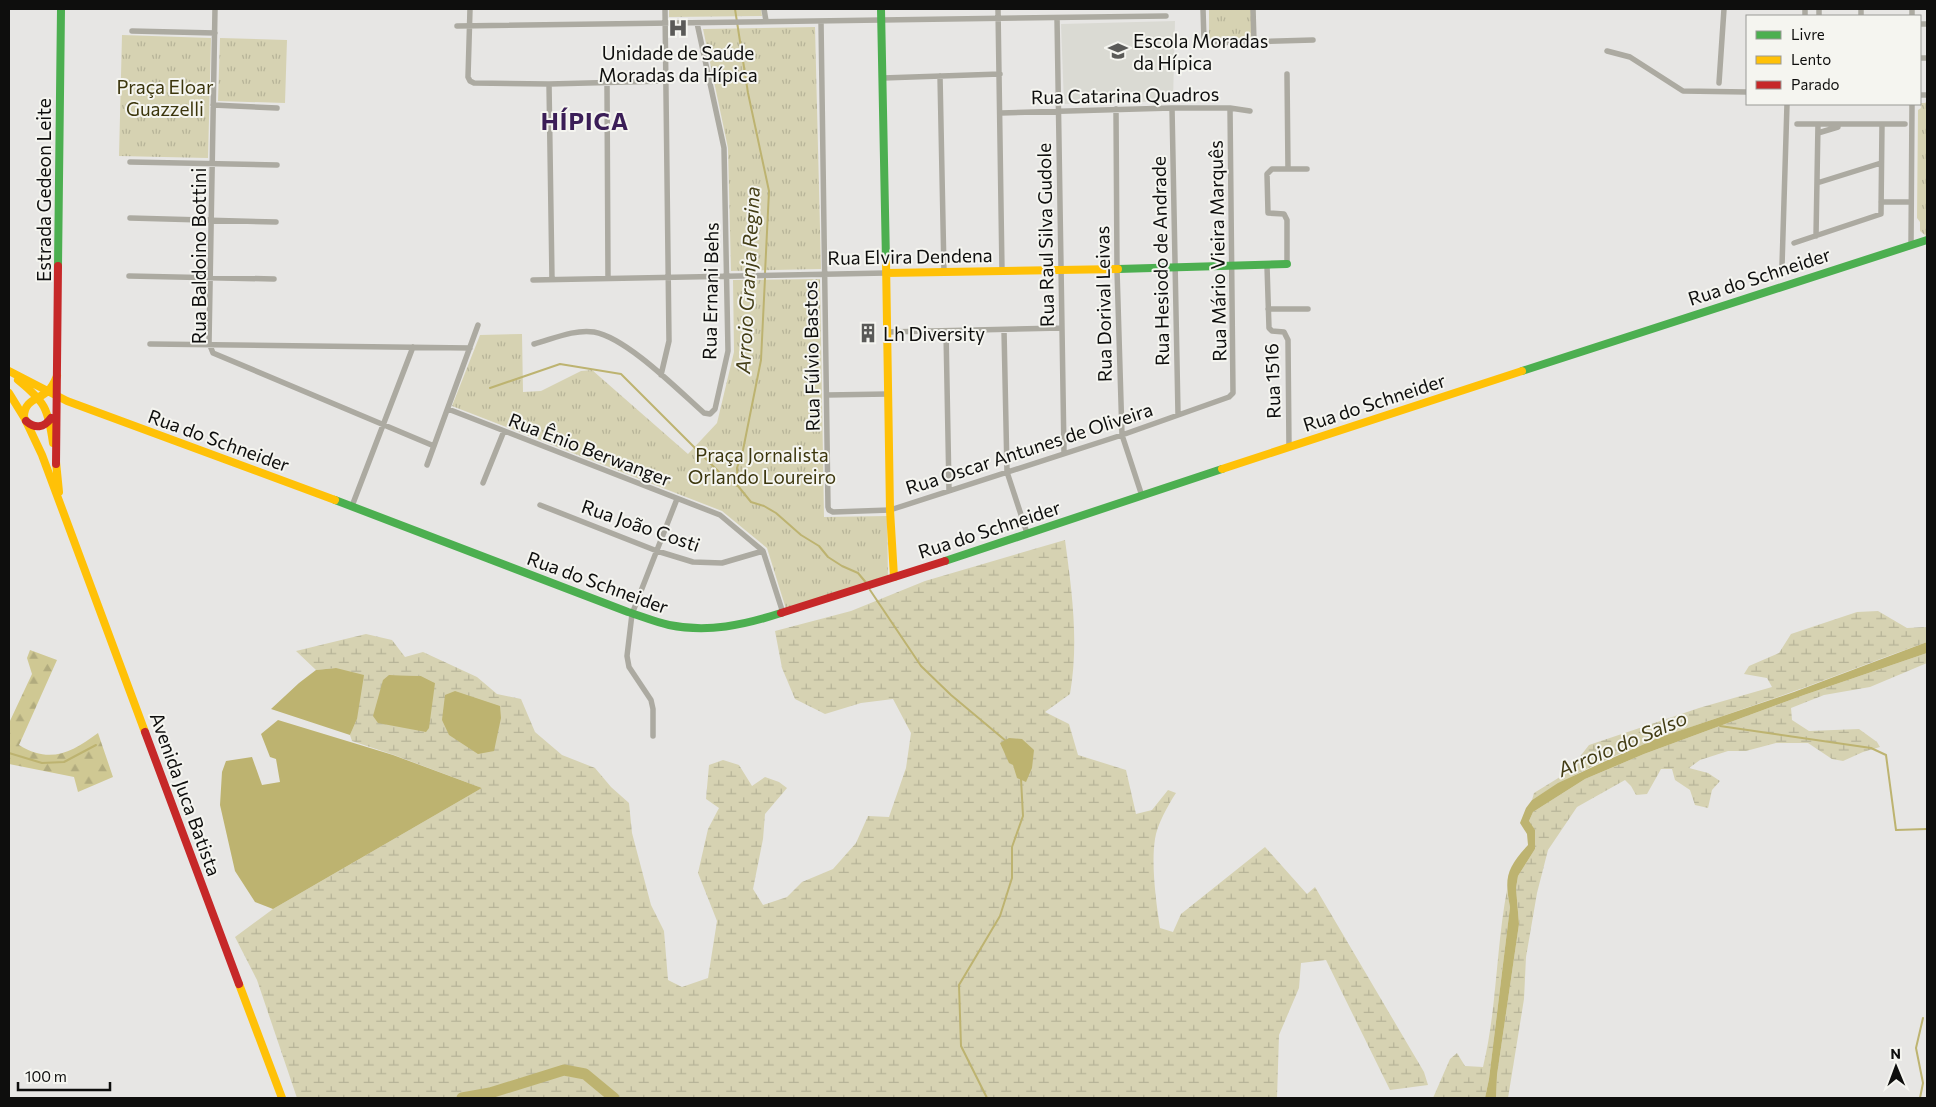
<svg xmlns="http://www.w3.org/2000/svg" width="1936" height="1107" font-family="Commissioner,sans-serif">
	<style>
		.built { fill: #dadad3 }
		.forest { fill: url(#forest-firs) }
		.wetland { fill: url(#wetland-marsh); fill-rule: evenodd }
		.park { fill: url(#park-tufts) }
		.water { fill: #bdb370 }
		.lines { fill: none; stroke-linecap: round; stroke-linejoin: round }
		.stream { stroke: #bdb370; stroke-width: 2 }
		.river { stroke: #bdb370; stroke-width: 11 }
		.street { stroke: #acaaa1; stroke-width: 5.5 }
		.fast { stroke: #4caf50; stroke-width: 8 }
		.slow { stroke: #ffc107; stroke-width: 8 }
		.jam { stroke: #c62828; stroke-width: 8 }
		.labels { text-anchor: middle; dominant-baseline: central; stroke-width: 4; stroke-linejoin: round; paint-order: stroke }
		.poi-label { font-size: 19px; fill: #0e0e0d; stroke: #f5f5f0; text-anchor: start }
		.park-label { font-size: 19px; fill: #3c360d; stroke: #f5f5f0 }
		.street-label { font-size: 19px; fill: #0e0e0d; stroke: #f5f5f0 }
		.water-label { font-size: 20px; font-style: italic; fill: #433d15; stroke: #f5f5f0 }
		.district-label { font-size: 24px; font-weight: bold; letter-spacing: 1px; fill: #3b1e57; stroke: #f5f5f0 }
	</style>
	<defs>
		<pattern id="forest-firs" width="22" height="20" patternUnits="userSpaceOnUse" patternTransform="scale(1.25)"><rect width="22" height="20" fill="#cfc893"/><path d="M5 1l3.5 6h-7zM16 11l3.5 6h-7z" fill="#b1ab7e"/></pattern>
		<pattern id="wetland-marsh" width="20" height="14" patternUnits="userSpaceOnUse" patternTransform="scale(1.25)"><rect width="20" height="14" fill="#d6d2b2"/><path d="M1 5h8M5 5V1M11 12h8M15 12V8" fill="none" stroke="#b6b398"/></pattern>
		<pattern id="park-tufts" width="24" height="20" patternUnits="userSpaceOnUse" patternTransform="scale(1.25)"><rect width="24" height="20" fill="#d6d2b2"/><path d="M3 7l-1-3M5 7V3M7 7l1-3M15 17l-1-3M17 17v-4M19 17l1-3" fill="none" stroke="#b6b398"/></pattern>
	</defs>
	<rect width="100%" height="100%" fill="#e7e6e4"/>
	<path class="built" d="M1175 21 1173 101 1064 104 1061 24Z"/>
	<path class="forest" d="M30 650 57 660 19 745C50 764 71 753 98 733L113 777 78 792 74 777 9 764V723L32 674 27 658Z"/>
	<path class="wetland" d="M1065 540C1072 592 1079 642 1070 694L1045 712 1069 724 1078 755 1126 770 1136 814 1152 810 1168 790 1176 793C1168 805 1157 825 1155 839 1151 865 1156 901 1160 928L1173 932 1181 914 1265 847 1307 894 1315 887 1424 1072 1428 1085 1390 1090 1326 960 1301 963 1299 988 1279 1035 1277 1098H297L257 980 235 937 273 909 482 788 394 755 352 741 350 735 357 719 336 668 316 670 296 651 366 634 392 640 405 657 423 652 477 677 497 694 521 699 535 732 562 755 595 768 611 787 629 803 632 833 651 905 664 931 668 980 682 987 708 978 717 921 698 873 708 829 719 808 706 799 709 765 723 760 739 765 752 786 765 777 779 782 787 788 765 814 763 839 753 889 763 905 787 897 802 882 833 869 856 843 868 816 889 817 906 768 911 733 893 699 861 703 825 714 795 699 782 668 775 631 851 611 925 581ZM389 675 421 676 435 683Z
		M1878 611 1907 628 1927 627V642C1873 661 1820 683 1766 701 1687 729 1603 753 1532 800L1534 793 1568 772 1589 745 1699 708 1772 687 1767 678 1744 674 1749 666 1779 653 1791 634 1857 612Z
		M1927 653V663L1870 687 1824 695 1791 708 1792 720 1809 731 1859 729 1877 742 1880 747 1863 752 1843 761 1832 759 1808 743H1776L1746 751H1728L1700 760 1689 768 1708 773 1720 781 1712 790 1708 808 1695 805 1690 790 1675 780 1672 769H1661L1647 794 1636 795 1631 786 1625 780 1577 807 1548 850 1537 893 1526 957 1524 999 1508 1098H1496L1497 1075 1519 924 1516 888 1518 876 1535 849 1529 821 1533 812 1585 779 1644 754 1804 695Z
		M1507 890 1510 907 1489 1079 1485 1098H1433L1450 1059 1457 1053 1465 1066 1483 1067C1497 1009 1496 948 1507 890Z"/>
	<path class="park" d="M669 9H761L762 16 669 17Z
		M1209 9H1251L1252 39H1209Z
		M815 27 821 269 731 271 728 148 703 29Z
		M122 35 211 38 208 158 119 156Z
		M220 38 287 40 285 103 218 101Z
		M1927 101V235L1926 236 1920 231V222L1917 218 1918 110 1921 108 1920 103H1925Z
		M820 279 824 517 887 516 888 577 786 609 767 548 722 511 452 406 480 335 522 334 523 392 541 391 581 371 592 370 688 454 717 423 734 352 733 280Z"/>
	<path class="water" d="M1927 642V653L1804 695 1644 754 1585 779 1533 812 1529 821 1535 830V849L1518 876 1516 888 1519 924 1497 1075 1496 1098H1485L1489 1079 1510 907C1504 877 1507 868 1528 845L1527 834 1520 823 1526 808 1532 800 1558 783 1610 759 1658 738 1794 692Z
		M336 668 364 675 357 719 350 735 271 709 299 683 316 670Z
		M389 675 421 676 435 683 429 728 426 732 378 723 373 716 383 680Z
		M455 691 500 706 501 718 494 751 478 754 449 735 442 720 445 695Z
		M278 720 393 755 482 788 273 909 255 902 235 871 220 805 222 772 226 761 252 757 262 785 280 782 276 759 270 757 261 734Z
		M1009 738 1022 739 1034 750 1032 768 1026 782 1017 778 1013 765 1009 763 1000 743Z"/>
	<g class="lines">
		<path class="stream" d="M735 9 748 93 769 191 765 273
			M765 278 761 360 743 450 737 468 738 486 751 502 764 506 776 513 801 535 819 546 828 557 842 566 858 573 868 585
			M490 388 560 364 621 374 727 480 737 486
			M870 590 921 666 951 695 1006 741
			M1720 726 1871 748 1886 755 1896 830 1927 829
			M9 753 42 763 64 762 96 745
			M987 1098 961 1046 959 985 1000 916 1012 878V847L1023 816 1021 779
			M1920 1098 1923 1083 1916 1048 1923 1018"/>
		<path class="river" d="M462 1098 490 1093 564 1070 585 1074 614 1098"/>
		<path class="street" d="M215 9 209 343 213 353 434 446
			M470 9 468 77 470 81 474 83 549 84 666 81
			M764 9 766 21
			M998 9 1002 271
			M1203 9 1204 41 1208 43 1313 40
			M1253 9 1254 42
			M1805 16V9
			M1819 16V9
			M1861 16V9
			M1912 16V9
			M1057 18 1064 452
			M821 21 828 507 829 510 833 512 890 510 1122 435 1229 397 1233 393 1230 108
			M1920 24H1927
			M457 26 1166 16
			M132 31 215 33
			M1607 51 1630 57 1683 91 1747 92
			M1920 58H1927
			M1287 74 1288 169
			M940 76 944 272
			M883 78 1000 74
			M607 83 608 278
			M1719 83 1724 9
			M549 84 552 279
			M1920 95H1927
			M213 105 277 108
			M1172 108 1178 414
			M1116 109 1117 270 1122 435 1142 496
			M1001 113 1172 108H1230L1250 111
			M1797 124H1905
			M1818 133 1838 127V124
			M130 162 277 165
			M1817 183 1881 163
			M1881 202H1911
			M130 218 276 222
			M1816 236 1818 124
			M1794 243 1881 214 1882 124
			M1911 245 1912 104
			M1287 264V220L1284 214 1268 213 1267 174 1272 169H1307
			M1267 266 1269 328 1272 331 1284 332 1288 340 1289 447
			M1782 266 1787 104
			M129 276 274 279
			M533 280 886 273
			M1268 309H1308
			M1004 330 1007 472 1027 533
			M946 331 949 490
			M887 332 1061 328
			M150 344 470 348
			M534 344C553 339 574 329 594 332 627 338 678 390 704 413L710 414 715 409 728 351 724 148 697 23
			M661 375 669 341 665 9
			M827 395 888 394
			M448 409 720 515 763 551 783 613
			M427 465 478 325
			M483 483 504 431
			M540 505 657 551 693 562 722 563 763 551
			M352 506 413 347
			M653 736V709L651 700 629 667 627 656 632 614 677 499"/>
		<path class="fast" d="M881 9 886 261
			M58 266 61 9
			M1118 269 1287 264
			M1522 371 1927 240
			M335 500 628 612C641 616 655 622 669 625 708 633 744 625 781 613
			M945 561 1222 469"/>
		<path class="slow" d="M886 261 890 510 894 577
			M886 273 1118 269
			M9 371 67 401 335 500
			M18 380C45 402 48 408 53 443
			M9 393 25 419 42 455 145 732
			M24 417C24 400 38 400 48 391 52 387 55 381 57 376
			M56 462 59 492
			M1222 469 1522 371
			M239 984 282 1098"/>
		<path class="jam" d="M26 421C35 429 44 428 51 418
			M56 464 58 266
			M781 613 945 561
			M145 732 239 984"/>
	</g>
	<defs>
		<symbol id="hospital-bare" viewBox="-9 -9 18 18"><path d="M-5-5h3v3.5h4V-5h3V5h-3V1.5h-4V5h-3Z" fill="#5a5a58" stroke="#f5f5f0" stroke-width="2.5" paint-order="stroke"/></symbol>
		<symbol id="school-bare" viewBox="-9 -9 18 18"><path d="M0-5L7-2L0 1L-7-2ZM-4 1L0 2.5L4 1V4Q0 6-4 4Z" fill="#5a5a58" stroke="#f5f5f0" stroke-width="2.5" paint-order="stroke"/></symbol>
		<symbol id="building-bare" viewBox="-9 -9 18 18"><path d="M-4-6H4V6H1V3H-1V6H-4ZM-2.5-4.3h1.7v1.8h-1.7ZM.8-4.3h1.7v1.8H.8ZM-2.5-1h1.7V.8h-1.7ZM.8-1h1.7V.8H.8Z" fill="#5a5a58" stroke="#f5f5f0" stroke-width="2.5" paint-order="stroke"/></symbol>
	</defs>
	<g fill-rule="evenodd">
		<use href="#hospital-bare" x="664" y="14" width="28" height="28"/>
		<use href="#school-bare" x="1104" y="37" width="28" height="28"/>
		<use href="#building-bare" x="854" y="319" width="28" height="28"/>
	</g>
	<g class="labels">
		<g class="poi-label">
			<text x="1133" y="40">Escola Moradas<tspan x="1133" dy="22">da Hípica</tspan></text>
			<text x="678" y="52" text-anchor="middle">Unidade de Saúde<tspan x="678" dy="22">Moradas da Hípica</tspan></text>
			<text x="883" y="333">Lh Diversity</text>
		</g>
		<g class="park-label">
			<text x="165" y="86">Praça Eloar<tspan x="165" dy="22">Guazzelli</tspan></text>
			<text x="762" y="454">Praça Jornalista<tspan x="762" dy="22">Orlando Loureiro</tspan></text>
		</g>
		<g class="street-label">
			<text transform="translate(1125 95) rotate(-1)">Rua Catarina Quadros</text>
			<text transform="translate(43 190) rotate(-90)">Estrada Gedeon Leite</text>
			<text transform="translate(1045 235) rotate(-91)">Rua Raul Silva Gudole</text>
			<text transform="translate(1217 251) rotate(-91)">Rua Mário Vieira Marquês</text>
			<text transform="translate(198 256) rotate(-90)">Rua Baldoino Bottini</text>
			<text transform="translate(910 256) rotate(-1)">Rua Elvira Dendena</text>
			<text transform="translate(1160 261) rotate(-91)">Rua Hesiodo de Andrade</text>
			<text transform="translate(1759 276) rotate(-18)">Rua do Schneider</text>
			<text transform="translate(710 291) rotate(-89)">Rua Ernani Behs</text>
			<text transform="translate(1103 304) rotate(-91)">Rua Dorival Leivas</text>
			<text transform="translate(811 356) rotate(-91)">Rua Fúlvio Bastos</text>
			<text transform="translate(1272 381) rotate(-92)">Rua 1516</text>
			<text transform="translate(1374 402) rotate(-18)">Rua do Schneider</text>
			<text transform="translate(219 440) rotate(20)">Rua do Schneider</text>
			<text transform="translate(1029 448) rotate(-18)">Rua Oscar Antunes de Oliveira</text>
			<text transform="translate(590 449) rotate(21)">Rua Ênio Berwanger</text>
			<text transform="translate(641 525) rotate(19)">Rua João Costi</text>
			<text transform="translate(989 529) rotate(-18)">Rua do Schneider</text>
			<text transform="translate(598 582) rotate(20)">Rua do Schneider</text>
			<text transform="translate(186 794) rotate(70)">Avenida Juca Batista</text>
		</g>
		<g class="water-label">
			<text transform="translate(747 280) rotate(-87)">Arroio Granja Regina</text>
			<text transform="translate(1622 743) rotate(-23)">Arroio do Salso</text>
		</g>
		<g class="district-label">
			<text x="585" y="120">HÍPICA</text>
		</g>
	</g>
	<rect width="1936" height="1107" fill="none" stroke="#0e0e0d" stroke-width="20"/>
	<rect x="1746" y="15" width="175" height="90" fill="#f5f5f0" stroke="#999995"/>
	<rect x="1756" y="31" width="25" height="8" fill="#4caf50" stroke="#999995"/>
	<text x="1791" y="40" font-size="15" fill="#0e0e0d">Livre</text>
	<rect x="1756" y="56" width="25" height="8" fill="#ffc107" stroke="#999995"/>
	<text x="1791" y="65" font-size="15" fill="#0e0e0d">Lento</text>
	<rect x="1756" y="81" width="25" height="8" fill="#c62828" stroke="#999995"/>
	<text x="1791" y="90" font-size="15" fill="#0e0e0d">Parado</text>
	<g transform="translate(1896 1067) rotate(359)" stroke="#f5f5f0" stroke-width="4" paint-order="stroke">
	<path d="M0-4L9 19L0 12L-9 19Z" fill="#0e0e0d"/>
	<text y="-8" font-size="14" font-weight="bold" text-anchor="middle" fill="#0e0e0d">N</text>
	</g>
	<path d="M18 1082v8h92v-8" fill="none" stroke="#0e0e0d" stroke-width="2.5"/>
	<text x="25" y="1082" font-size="15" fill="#0e0e0d" stroke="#f5f5f0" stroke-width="4" paint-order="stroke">100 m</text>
</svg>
